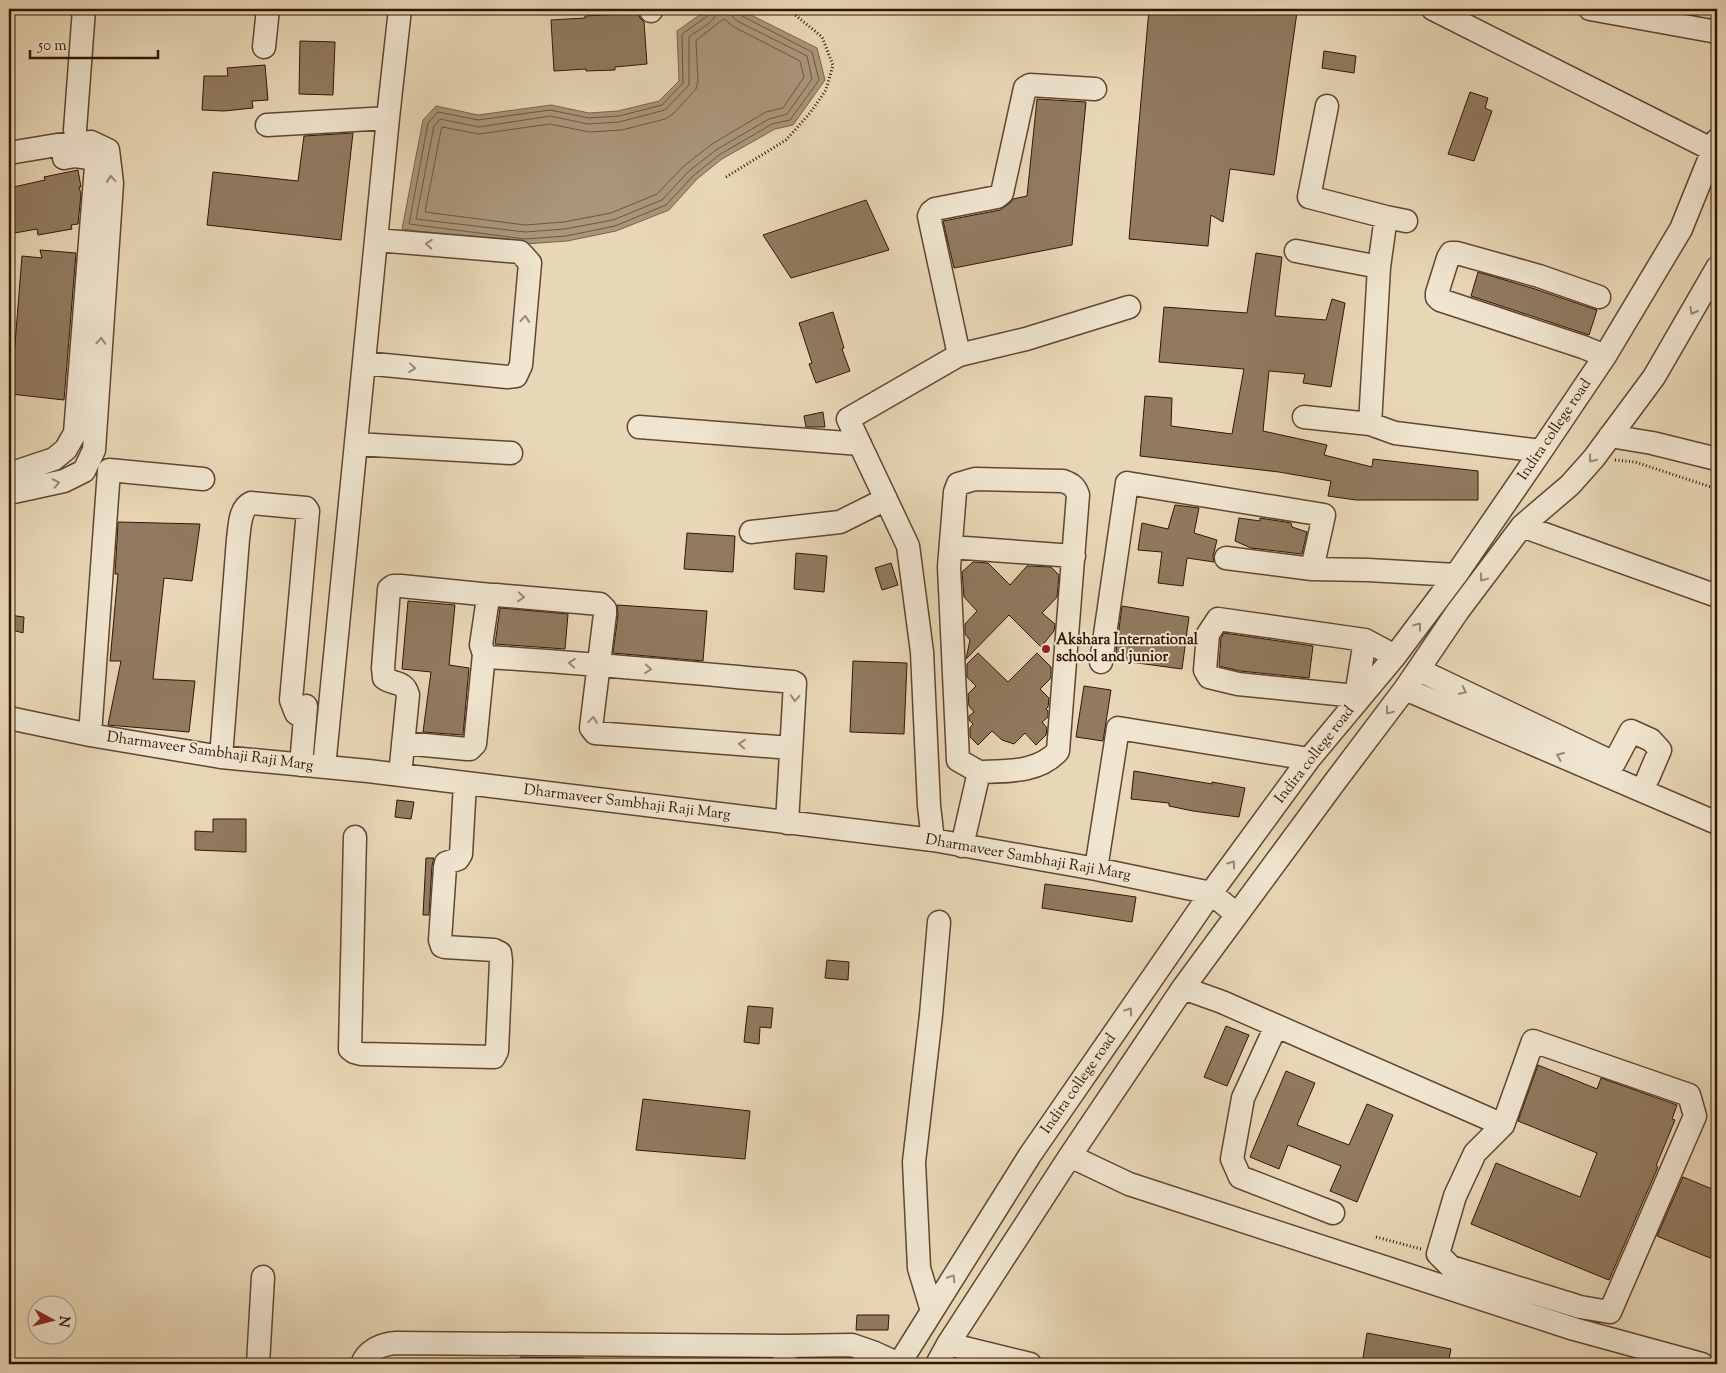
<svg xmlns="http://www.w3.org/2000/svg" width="1726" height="1373" font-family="'Sorts Mill Goudy',serif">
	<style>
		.water { fill: #aa9579; stroke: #7a624a }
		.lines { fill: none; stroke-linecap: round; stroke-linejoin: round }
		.shore { stroke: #6e553e; stroke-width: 1 }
		.building { fill: #917a60; stroke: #331503 }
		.minor-casing { stroke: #604630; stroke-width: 25 }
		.path { stroke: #331503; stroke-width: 3; stroke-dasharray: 1 2.5; stroke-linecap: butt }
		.minor { stroke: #f0e5d0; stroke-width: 22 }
		.oneway { stroke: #9b8774 }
		.poi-dot { fill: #8f2418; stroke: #f0e5d0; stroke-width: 2 }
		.labels { text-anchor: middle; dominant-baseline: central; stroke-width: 4; stroke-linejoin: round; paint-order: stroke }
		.street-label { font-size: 15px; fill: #331503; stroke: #f0e5d0 }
		.poi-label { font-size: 15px; font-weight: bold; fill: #331503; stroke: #f0e5d0; text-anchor: start }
	</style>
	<rect width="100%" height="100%" fill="#e8d7b6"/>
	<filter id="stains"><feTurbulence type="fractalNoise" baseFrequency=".004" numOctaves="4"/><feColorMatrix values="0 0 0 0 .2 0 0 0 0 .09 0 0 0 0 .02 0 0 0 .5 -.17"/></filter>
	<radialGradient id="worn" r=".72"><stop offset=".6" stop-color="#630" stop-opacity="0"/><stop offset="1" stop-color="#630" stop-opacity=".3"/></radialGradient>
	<path class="water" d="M708 9 741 10 817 48 825 80 793 125 775 129 722 159 697 179 669 210 616 231 567 241 525 244 402 229 423 120 436 106 478 115 551 105 589 113 618 111 659 101 679 81 677 31Z"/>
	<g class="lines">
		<path class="shore" d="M711 9 709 15 682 34 683 83 662 105 619 116 589 118 550 110 478 120 438 112 428 123 409 224 525 239 566 236 615 226 666 205 694 175 719 155 772 124 790 120 819 80 812 52 740 15 737 9
			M717 9C717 23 698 29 689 37V85L665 110 619 122 588 124 550 116 479 127 440 119 434 126 416 219 525 232 565 229 613 220 662 200 689 171 716 150 769 119 787 114 812 79 807 56 737 21 732 16 731 9
			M724 19 734 27 800 61 804 77 783 108 766 112 712 144 684 166 657 194 611 213 564 222 525 225 425 212 441 130 442 127 479 134 550 124 589 132 622 130 665 119 673 114 696 89 698 81 696 41Z"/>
	</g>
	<path class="building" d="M1149 9H1274L1297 12 1274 175 1230 169 1223 222 1211 215 1208 246 1129 239Z
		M1662 9H1699L1697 15Z
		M638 13 640 18 644 22 647 64 615 67V70L586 71V69L554 71 551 20 585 18V16Z
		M300 41 335 42 333 95 299 94Z
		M1324 51 1356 56 1354 73 1322 68Z
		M265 65 268 100 252 101 253 108 224 111 202 110 204 76H228L227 68Z
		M1470 92 1488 98 1485 108 1492 111 1474 161 1448 154Z
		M1037 99 1086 102 1072 245 954 268 943 221 1000 210 1010 203 1013 199 1027 196Z
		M353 133 341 240 207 225 213 172 298 181 304 136Z
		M78 170 81 187H79L81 194 78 224 71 225 72 229 38 235 37 229 9 234V188L45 180 44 177Z
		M866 200 889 250 791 278 763 235Z
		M40 250 76 253 64 400 11 394 22 256 42 258Z
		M1256 253 1282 257 1275 316 1326 320 1332 299 1345 303 1331 387 1303 383 1305 374 1269 371 1263 431 1327 445 1324 455 1372 467 1373 459 1478 471V500H1356L1328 496 1331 481 1279 472 1140 456 1145 396 1172 398 1171 426 1232 434 1244 369 1159 362 1164 307 1247 313Z
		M1478 272 1535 289 1597 310 1589 335 1471 296Z
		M833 312 844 348 842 349 850 371 816 383 809 364 812 363 799 323Z
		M823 412 825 427H806L804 416Z
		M1175 505 1199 508 1194 533 1217 540 1213 556 1214 562 1187 558 1183 586 1158 583 1162 552 1138 550 1142 523 1168 529Z
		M1239 518 1260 521V518L1291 523 1292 527 1307 532 1302 554 1251 548 1235 541Z
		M118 522 200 524 192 581 164 578 153 679 195 681 189 732 108 725 121 661H110L118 574H115Z
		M687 533 735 536 733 572 684 569Z
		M796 553 827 556 824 592 794 589Z
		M973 562 988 563 1010 585 1027 566 1051 567 1059 575 1057 597 1042 613 1055 624 1054 631 1041 647 1009 615 966 659 970 640 965 634V624L977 611 964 597 962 572Z
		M891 563 898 585 882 590 875 568Z
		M408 601 455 605 449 665 469 668 463 735 423 732 431 672 402 669Z
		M617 605 707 611 703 661 613 653 618 615Z
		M1122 606 1189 617 1182 669 1115 660Z
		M500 608 568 614 565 649 495 644Z
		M9 615 24 617 23 633 9 629Z
		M1224 633 1313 646 1309 678 1240 671 1219 666 1221 638Z
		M978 653 1008 682 1037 653 1051 667V678L1040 689 1049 698 1048 707 1046 709 1048 711V717L1042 722 1047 728 1046 735 1036 745 1025 733 1014 744 1002 740 992 731 978 745 970 737V728L973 724 969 720V716L974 712 969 706 968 694 976 686 967 677V664Z
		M853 661 907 663 904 734 850 732Z
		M1084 686 1111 690 1103 741 1076 737Z
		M1134 771 1212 784V782L1245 788 1239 817 1193 811 1169 806V803L1131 799Z
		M397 800 414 802 411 819 395 817Z
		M213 819H246V852L195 850V831L213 832Z
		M426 858H434L432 866 429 915H423Z
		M1045 884 1136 897 1132 922 1042 908Z
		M827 960 849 962 848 980 825 978Z
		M748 1006 773 1008 771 1028 760 1027 759 1044 744 1042Z
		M1226 1026 1249 1035 1227 1086 1204 1077Z
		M1538 1065 1597 1089 1601 1078 1677 1105 1672 1119 1675 1120 1656 1166 1658 1167 1609 1280 1471 1224 1496 1163 1580 1197 1597 1153 1518 1121Z
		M1286 1071 1315 1083 1297 1125 1349 1145 1367 1104 1393 1115 1357 1202 1330 1191 1341 1166 1288 1145 1279 1169 1250 1157Z
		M643 1099 750 1111 745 1159 636 1150Z
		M1683 1177 1717 1191V1241L1710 1258 1657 1236Z
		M857 1315H889L888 1330H856Z
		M1367 1333 1451 1349 1448 1364H1362Z
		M520 1357 583 1358V1364H520Z
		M848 1358 847 1364H807L808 1359Z"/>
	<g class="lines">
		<defs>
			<path id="minor" d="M1433 9 1717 152
				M1590 9 1717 32
				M651 11V9
				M264 47 268 9
				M1327 106 1309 197 1386 217 1379 267 1370 424 1395 433 1541 451
				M267 125 388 118
				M75 130 84 9
				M9 153 57 145 91 142 108 150 112 183 94 450 84 471 64 481 9 493
				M1386 217 1406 221
				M1296 251 1379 267
				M1599 297 1539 276 1457 253H1451L1448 258 1437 293V297L1440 300 1583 347 1605 356
				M959 355 929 216 931 212 935 209 997 197 1002 193 1025 88 1030 85 1095 89
				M364 363 507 377 516 376 521 365 530 263 520 252 376 240
				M1304 417 1370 424
				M639 427 860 444
				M1610 436 1652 443 1717 459
				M356 444 511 453
				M9 474 54 459 66 449 75 433 96 166 90 158 75 156 64 158
				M1522 526 1717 596
				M751 532 840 522 886 499
				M951 547 1074 556
				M1226 558 1312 569 1368 570 1456 575
				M1365 640 1356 696 1238 684 1209 677 1205 670 1208 634 1218 619 1365 640 1395 656
				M1101 662 1127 483 1324 515 1312 569
				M1419 670 1612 762
				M1405 689 1717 823
				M9 718 90 735 221 757 368 771 933 840 1096 869 1211 893 1236 914
				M90 735 109 470 203 479
				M403 743 467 749H470L475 744 484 654
				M221 757 238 539C240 527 239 509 251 503L306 508 308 511 291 700 296 713 305 719
				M1614 763 1631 731 1651 740 1660 750 1648 778
				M301 765 306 706
				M324 767 388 118 400 9
				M400 775 408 695C404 680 393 685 384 678L383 668 389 589 393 586H401L491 595
				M787 823 795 683 793 682C691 673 590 663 488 657L484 654 481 645 488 598 491 595H496L600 604 605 609V614L591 728 595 733 791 748
				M355 837 350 1049 354 1052 361 1054 494 1057 497 1051 501 961 500 953 494 950 445 947 442 946 440 940 445 867 446 863 458 859 461 854 465 783
				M933 840 929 806 922 652 908 546 848 419 959 355 1026 339 1129 307
				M962 846 979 772C1005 771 1039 773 1058 751L1078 495C1075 486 1071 484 1063 481L975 479 958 484 955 492 949 567 958 760 979 772
				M1096 869 1118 728 1309 759
				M1183 988 1222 1002 1503 1125
				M1276 1026 1243 1098 1232 1159 1240 1177 1333 1213
				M1533 1041 1689 1095 1695 1116 1610 1312 1580 1307 1451 1267 1438 1254 1455 1196 1475 1153 1503 1125Z
				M1070 1156 1129 1184 1574 1329 1702 1364
				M932 1311 919 1268 914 1162 931 1015 939 922
				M948 1344 1030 1364
				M258 1364 263 1277
				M362 1364C367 1350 382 1344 396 1343L786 1346
				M784 1364 786 1346 852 1345 875 1353 899 1364
				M899 1364 1030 1155 1211 893 1309 759 1395 656 1456 575 1541 451 1605 356 1681 229 1717 140
				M937 1364 948 1344 1070 1156 1183 988 1334 783 1405 689 1458 611 1522 526 1570 485 1594 458 1654 377 1717 268"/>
		</defs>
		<use href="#minor" class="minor-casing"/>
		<path class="path" d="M726 177 786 140 810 113 826 90 833 65 822 37 788 9
			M1615 460 1635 462 1717 489
			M1376 1237 1421 1249"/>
		<use href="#minor" class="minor"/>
	</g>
	<defs><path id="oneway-chevron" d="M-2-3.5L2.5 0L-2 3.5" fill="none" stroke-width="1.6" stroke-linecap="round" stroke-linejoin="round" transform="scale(1.25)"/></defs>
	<g class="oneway">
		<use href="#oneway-chevron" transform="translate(111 179) rotate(-95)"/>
		<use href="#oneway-chevron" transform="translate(429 244) rotate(-176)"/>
		<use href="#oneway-chevron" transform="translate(1693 311) rotate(120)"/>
		<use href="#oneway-chevron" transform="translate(525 319) rotate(-85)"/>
		<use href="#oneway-chevron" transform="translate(101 341) rotate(-86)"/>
		<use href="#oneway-chevron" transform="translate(412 368) rotate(6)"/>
		<use href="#oneway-chevron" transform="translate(1592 459) rotate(129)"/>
		<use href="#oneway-chevron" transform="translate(56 483) rotate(-12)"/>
		<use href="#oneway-chevron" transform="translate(1483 578) rotate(127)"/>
		<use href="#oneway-chevron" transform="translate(521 597) rotate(5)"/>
		<use href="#oneway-chevron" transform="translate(1418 626) rotate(-53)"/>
		<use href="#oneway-chevron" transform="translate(572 663) rotate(-175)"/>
		<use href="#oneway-chevron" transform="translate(648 669) rotate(5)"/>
		<use href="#oneway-chevron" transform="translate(1463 691) rotate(26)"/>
		<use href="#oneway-chevron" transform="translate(795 698) rotate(94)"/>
		<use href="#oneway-chevron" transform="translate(1389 711) rotate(127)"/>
		<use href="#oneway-chevron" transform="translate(593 720) rotate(-83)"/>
		<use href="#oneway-chevron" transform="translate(742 744) rotate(-176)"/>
		<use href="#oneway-chevron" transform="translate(1560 756) rotate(-157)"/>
		<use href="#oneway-chevron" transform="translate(1232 864) rotate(-54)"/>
		<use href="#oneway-chevron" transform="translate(1129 1011) rotate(-55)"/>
		<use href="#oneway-chevron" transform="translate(952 1278) rotate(-58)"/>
	</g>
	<circle class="poi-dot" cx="1046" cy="649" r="5"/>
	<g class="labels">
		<g class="street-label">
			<text transform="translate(1555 430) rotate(-56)">Indira college road</text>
			<text transform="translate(210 752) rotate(8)">Dharmaveer Sambhaji Raji Marg</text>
			<text transform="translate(1315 755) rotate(-52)">Indira college road</text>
			<text transform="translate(627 803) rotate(7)">Dharmaveer Sambhaji Raji Marg</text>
			<text transform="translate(1028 858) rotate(10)">Dharmaveer Sambhaji Raji Marg</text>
			<text transform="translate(1079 1084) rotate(-55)">Indira college road</text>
		</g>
		<g class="poi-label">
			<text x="1056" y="640">Akshara International<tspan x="1056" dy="17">school and junior</tspan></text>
		</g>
	</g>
	<rect width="1726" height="1373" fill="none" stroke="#e8d7b6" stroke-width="30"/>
	<rect x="10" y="10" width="1706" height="1353" fill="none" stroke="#331503" stroke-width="2.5"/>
	<rect x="15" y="15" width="1696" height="1343" fill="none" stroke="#331503"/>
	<g transform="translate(52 1320) rotate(97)"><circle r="24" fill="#f0e5d0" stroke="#a4927e"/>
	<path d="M0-4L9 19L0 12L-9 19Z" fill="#8f2418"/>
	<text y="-8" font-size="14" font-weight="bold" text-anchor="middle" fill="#331503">N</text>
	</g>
	<path d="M30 50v8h128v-8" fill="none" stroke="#331503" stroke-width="2.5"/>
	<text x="38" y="50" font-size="15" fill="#331503" stroke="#f0e5d0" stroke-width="4" paint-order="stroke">50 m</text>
	<rect width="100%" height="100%" filter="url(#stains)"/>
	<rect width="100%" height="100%" fill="url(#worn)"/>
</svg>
